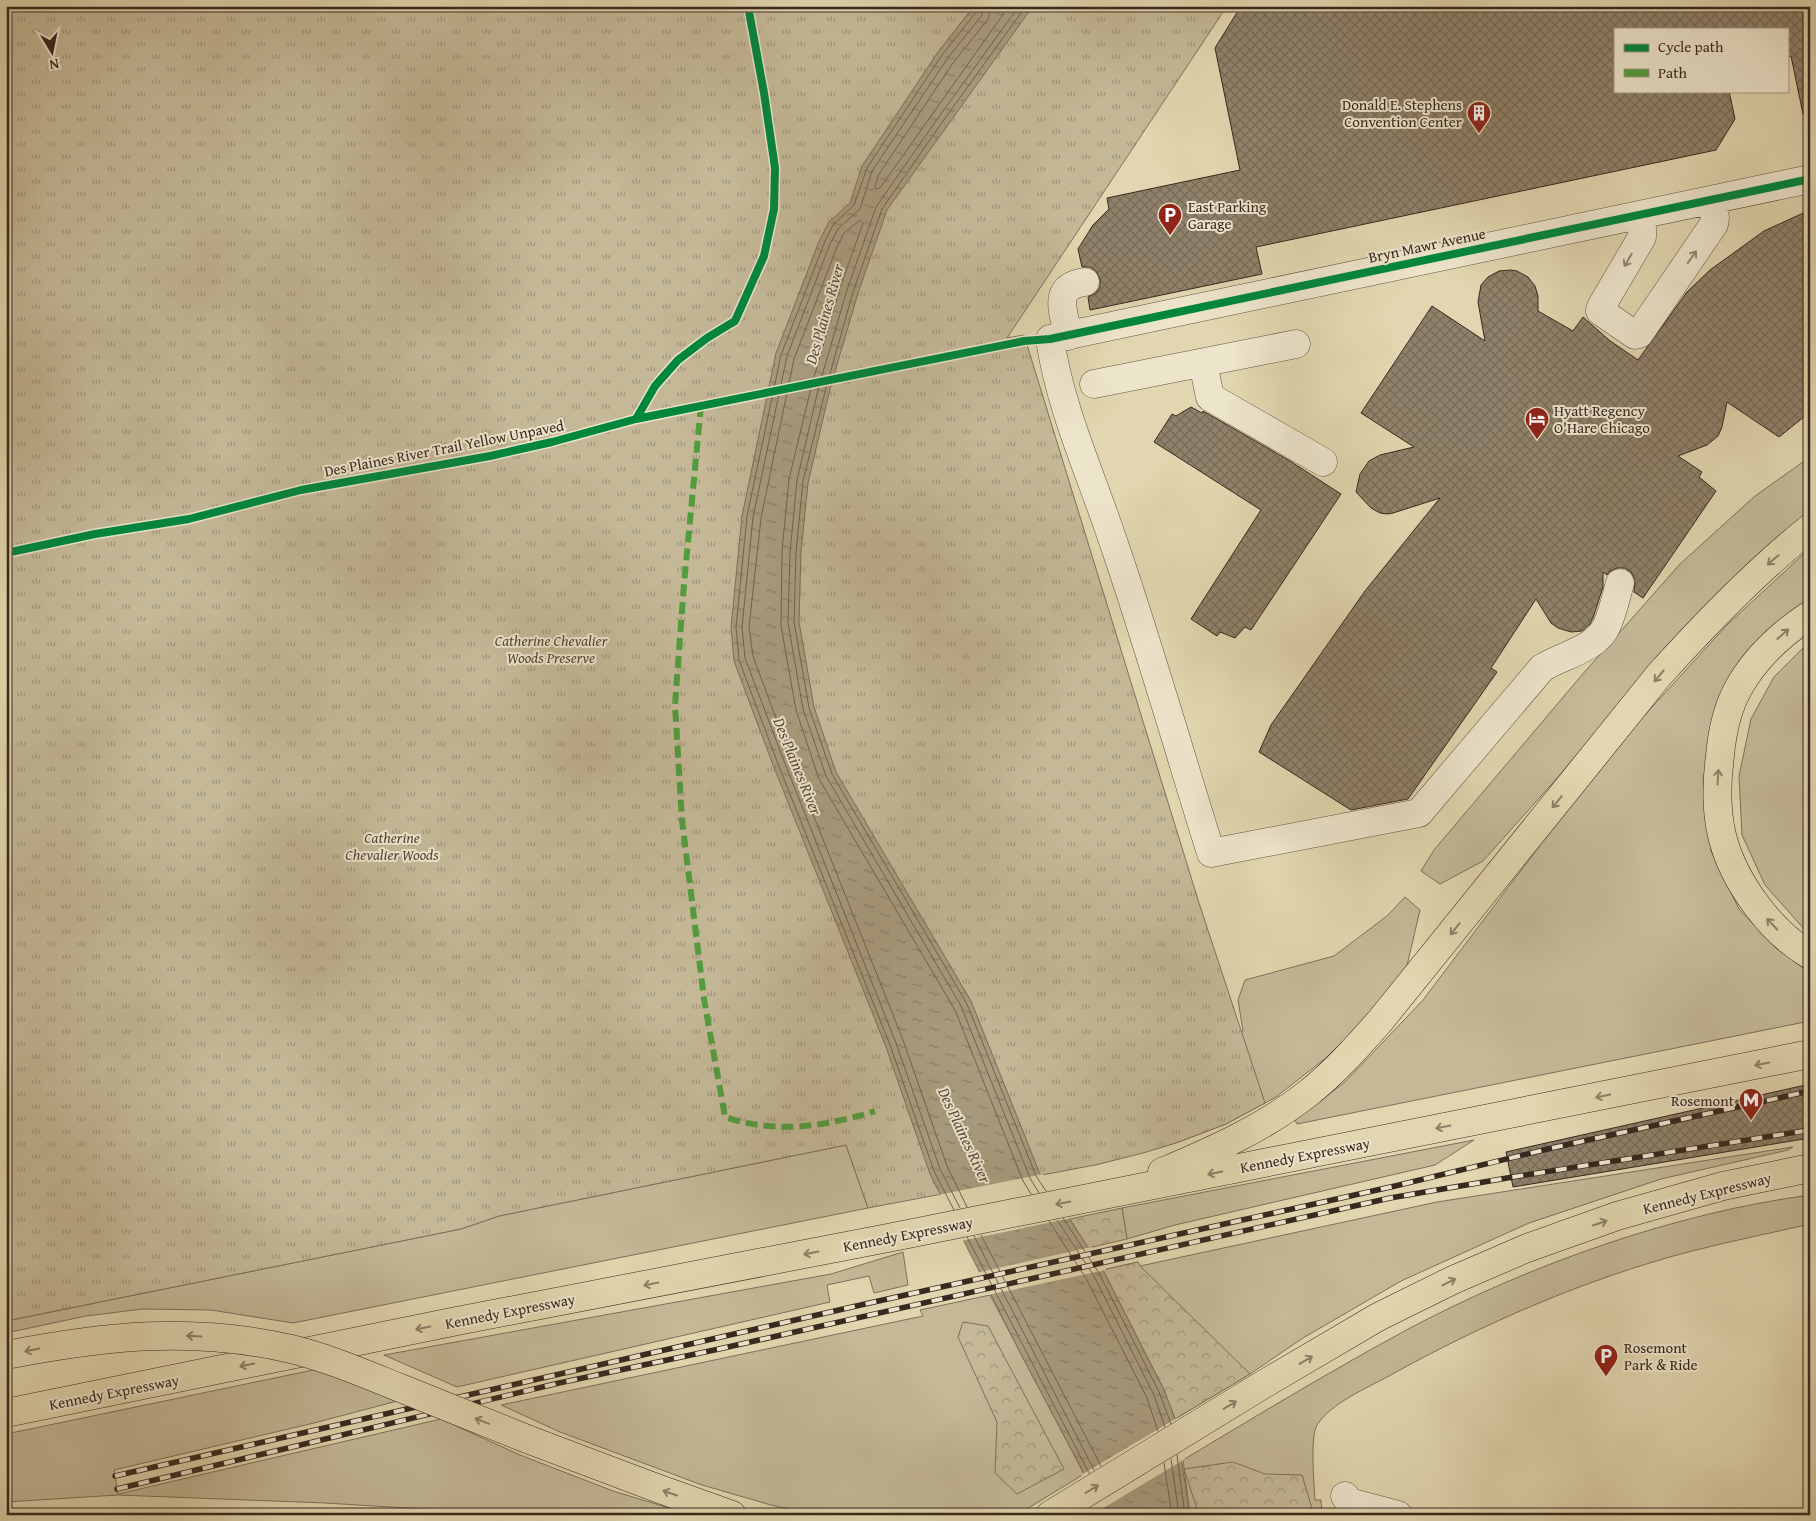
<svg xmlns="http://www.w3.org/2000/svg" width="1816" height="1521" font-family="'Gentium Book Plus',serif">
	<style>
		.green { fill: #c4b897; stroke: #7e705b }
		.forest { fill: url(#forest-crowns); stroke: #7e705b }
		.park { fill: url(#park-tufts); stroke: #7e705b }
		.water { fill: url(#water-ripples); stroke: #7b6d58 }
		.pier { fill: #e1d6af }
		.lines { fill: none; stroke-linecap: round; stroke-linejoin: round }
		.shore { stroke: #70624e; stroke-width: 1 }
		.building { fill: url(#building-cross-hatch); stroke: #38281f }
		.minor-casing { stroke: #625443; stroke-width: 29 }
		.highway-casing { stroke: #38281f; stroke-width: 29 }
		.minor { stroke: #ece4cb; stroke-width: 28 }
		.highway { stroke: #e1d6af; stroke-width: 28 }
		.rail-casing { stroke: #38281f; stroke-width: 5.5 }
		.rail { stroke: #ece4cb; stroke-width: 4; stroke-dasharray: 11; stroke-linecap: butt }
		.highway-bridge-casing { stroke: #38281f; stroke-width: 29; stroke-linecap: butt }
		.highway-bridge { stroke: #e1d6af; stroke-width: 28 }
		.quiet { stroke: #529c3f; stroke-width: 6; stroke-dasharray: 12 6; stroke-linecap: butt }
		.cycleway-casing { stroke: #ece4cb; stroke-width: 11 }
		.cycleway { stroke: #00873e; stroke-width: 8 }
		.oneway { stroke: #928675 }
		.oneway2 { stroke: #8c7f67 }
		.labels { text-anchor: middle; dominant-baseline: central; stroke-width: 4; stroke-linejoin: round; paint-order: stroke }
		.poi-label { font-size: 15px; fill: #38281f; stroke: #ece4cb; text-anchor: start }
		.street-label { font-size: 15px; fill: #38281f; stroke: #ece4cb }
		.park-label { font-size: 15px; font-style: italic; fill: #544537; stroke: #ece4cb }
		.water-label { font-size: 16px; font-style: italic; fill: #5a4a3c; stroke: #ece4cb }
	</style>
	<defs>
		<pattern id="forest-crowns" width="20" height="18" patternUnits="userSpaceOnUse" patternTransform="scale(1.25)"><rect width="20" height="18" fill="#c4b897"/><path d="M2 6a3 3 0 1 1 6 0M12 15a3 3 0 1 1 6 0" fill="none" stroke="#a0967b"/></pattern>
		<pattern id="park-tufts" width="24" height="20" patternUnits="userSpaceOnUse" patternTransform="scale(1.25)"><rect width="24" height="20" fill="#c4b897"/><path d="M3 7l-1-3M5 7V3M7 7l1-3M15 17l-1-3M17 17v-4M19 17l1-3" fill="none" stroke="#a0967b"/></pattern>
		<pattern id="water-ripples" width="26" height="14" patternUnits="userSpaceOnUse" patternTransform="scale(1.25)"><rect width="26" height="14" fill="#a89b7e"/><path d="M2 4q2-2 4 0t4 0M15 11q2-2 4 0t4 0" fill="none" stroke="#8a7e67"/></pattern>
		<pattern id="building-cross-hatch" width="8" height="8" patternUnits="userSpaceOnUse" patternTransform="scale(1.25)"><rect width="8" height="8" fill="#90826a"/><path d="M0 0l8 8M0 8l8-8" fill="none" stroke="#776a57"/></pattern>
	</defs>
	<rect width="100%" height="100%" fill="#e1d6af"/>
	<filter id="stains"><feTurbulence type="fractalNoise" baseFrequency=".004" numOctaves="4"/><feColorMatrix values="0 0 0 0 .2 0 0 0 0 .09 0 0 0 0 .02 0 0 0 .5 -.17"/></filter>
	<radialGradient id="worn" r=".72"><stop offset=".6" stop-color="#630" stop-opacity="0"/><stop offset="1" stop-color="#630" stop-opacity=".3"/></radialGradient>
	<path class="green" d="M1810 457V511L1757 557 1669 644 1558 777 1483 861 1440 884 1421 871 1434 850 1581 676 1680 564 1755 496Z
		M1810 548V601L1792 611 1716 711 1703 781 1711 851 1739 909 1776 948 1810 973V1021L1297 1124 1295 1120 1345 1082 1423 1000 1541 844 1642 718 1727 625Z
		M1810 641V933L1804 929 1765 885 1742 835 1739 776 1751 719 1774 677Z
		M1405 897 1420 910 1406 970 1392 992 1327 1057 1276 1097 1226 1124 1176 1143 1095 1165 1243 1031 1238 1000 1245 980 1334 956 1387 916Z
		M1474 1140 1435 1165 1175 1225 1127 1239 1122 1208Z
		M846 1145 868 1208 293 1323 211 1310 143 1309 86 1316 6 1333V1321L461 1229 499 1216Z
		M1793 1147 1788 1150 1661 1179 1529 1223 1401 1281 1303 1338 1250 1374 1175 1419 1164 1390 1103 1270 1138 1262 1140 1266 1437 1202Z
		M1810 1195V1224C1771 1233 1731 1241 1692 1251 1588 1278 1482 1324 1389 1376 1367 1388 1331 1403 1317 1425 1310 1436 1314 1484 1315 1500H1321L1322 1515H1190L1183 1460C1258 1415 1334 1369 1412 1327 1532 1264 1675 1213 1810 1195Z
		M903 1252 908 1285 874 1293 869 1276 827 1285 830 1302 457 1387 384 1355 831 1274Z
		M990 1295 1084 1474 1017 1515H812L771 1505 702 1485 560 1432 501 1405 923 1316 920 1310Z
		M318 1369 401 1400 314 1423 114 1470 118 1494 441 1419 520 1455 613 1491 669 1508 680 1515H522L325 1503 118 1495 6 1502V1434Z"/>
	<path class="forest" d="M1122 1208 1127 1239 1088 1248 1070 1219Z
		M1138 1262 1140 1266 1250 1374 1175 1419 1164 1390 1103 1270Z
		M963 1322 988 1326 1064 1469 1017 1494 995 1473 997 1422 958 1337Z
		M1233 1462 1265 1474 1302 1475 1313 1512 1311 1515H1199L1184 1469Z"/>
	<path class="park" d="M6 6H1227L1007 338 1024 335 1199 903 1265 1103 1226 1124 1176 1143 1143 1153 1095 1165 868 1208 846 1145 499 1216 461 1229 6 1321Z"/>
	<path class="water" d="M974 6H1033L887 210 858 293 830 389 808 483 801 552 799 622 814 707 836 772 971 1001 1040 1174 1103 1270 1164 1390 1175 1419 1190 1515H1106L1022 1356 930 1174 886 1047 773 765 734 661 731 627 742 516 776 353 820 239 829 222 850 203 862 166 938 52Z"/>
	<path class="pier" d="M1043 1174 1072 1218 961 1241 938 1195Z
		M1091 1247 1106 1270 988 1295 976 1273Z
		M1177 1418 1185 1459 1100 1510 1081 1475Z"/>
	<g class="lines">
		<path class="shore" d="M992 6 988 19 953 63 879 174 875 186 876 189 880 188 1009 6
			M1019 6 933 125 876 207 847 290 819 386 797 480 790 552 788 623 803 709 826 776 961 1006 1030 1178 1039 1193
			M1026 6 938 128 882 209 853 292 826 388 803 481 796 552 794 622 809 708 832 774 967 1004 1036 1176 1046 1191
			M967 1207 947 1166 903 1040 791 759 753 656 749 627 761 518 794 359 837 247 844 233 860 220 863 223 840 288 812 384 789 479 782 551 781 626 796 710 819 779 955 1010 1023 1181 1031 1194
			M960 1208 940 1169 896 1043 784 761 745 658 742 627 753 517 787 356 830 244 838 229 860 209 872 171 947 59 982 15 984 6
			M954 1210 934 1171 890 1045 778 764 739 660 736 627 747 516 781 355 825 241 833 225 854 205 867 168 942 55 977 11 978 6
			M1063 1218 1099 1273 1159 1392 1171 1424
			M1057 1220 1094 1276 1154 1395 1165 1427
			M1049 1221 1087 1280 1147 1398 1158 1431
			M981 1235 1101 1466
			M974 1236 1094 1470
			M967 1237 1089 1473
			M1177 1455 1185 1515
			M1171 1459 1179 1515
			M1164 1463 1172 1515"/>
	</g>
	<path class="building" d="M1241 6H1810V113L1803 114 1791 56 1787 57V29H1615V91H1729L1735 119 1716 150 1256 247 1262 274 1090 310 1088 297 1096 293 1100 287V279L1096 271 1090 267H1082L1078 249 1093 225 1109 209 1107 198 1240 170 1215 48Z
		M1810 210V412L1779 437 1727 402 1722 427 1718 436 1707 445 1678 456 1702 472 1699 477 1716 491 1643 598 1634 592 1635 580 1631 572 1625 568H1617L1609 572 1607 575 1603 572V587L1593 618 1590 624 1582 631 1571 632 1558 628 1551 623 1536 599 1491 668 1497 672 1408 799 1351 810 1259 752 1271 725 1365 591 1440 498 1393 513 1387 514 1380 513 1371 508 1356 492 1360 474 1369 461 1380 455 1414 447 1361 413 1432 306 1485 341 1478 302 1481 285 1488 277 1499 271 1511 270 1517 271 1528 277 1535 286 1538 296V311L1573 331 1583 317 1609 340 1638 360 1687 292 1710 270 1764 231Z
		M1191 407 1202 413 1203 411 1290 461 1341 494 1251 630 1245 627 1235 638 1220 632 1217 636 1191 619 1261 510 1154 442 1172 414 1176 416Z
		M1810 1084V1138L1513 1187 1506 1152Z"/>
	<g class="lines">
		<defs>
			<path id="minor" d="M1638 216 1642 227V237L1601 307 1600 311 1635 335 1639 334 1714 224 1715 218 1712 200
				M1068 336C1064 311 1051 287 1085 282
				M1203 363 1210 397 1323 462
				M1094 384 1296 344
				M1620 583C1616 597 1613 612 1607 625 1597 649 1563 655 1542 668L1419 813 1211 853C1178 748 1148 642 1112 538 1090 472 1060 408 1050 339L1810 179
				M1345 1496 1349 1502 1398 1515"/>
			<path id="highway" d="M1810 615C1781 634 1756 657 1739 687 1727 708 1722 733 1720 756 1712 816 1721 858 1757 906 1772 926 1788 942 1810 955
				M1162 1172C1212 1151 1264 1128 1307 1094 1334 1073 1357 1047 1380 1021L1659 675C1706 623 1755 572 1810 528
				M6 1413 452 1322 893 1237 1810 1054
				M527 1439 654 1487 732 1515
				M1050 1515 1264 1384 1378 1317 1453 1280 1527 1248 1617 1216 1723 1186 1810 1168"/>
		</defs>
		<use href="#minor" class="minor-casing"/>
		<use href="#highway" class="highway-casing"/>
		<use href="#minor" class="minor"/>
		<use href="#highway" class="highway"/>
		<defs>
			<path id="rail" d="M115 1476 865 1304 1395 1186 1552 1148 1810 1091
				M117 1489 559 1383 719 1349 1390 1198 1513 1177 1810 1130"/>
		</defs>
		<use href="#rail" class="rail-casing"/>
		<use href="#rail" class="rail"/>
		<defs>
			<path id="highway-bridge" d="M6 1355C105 1336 191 1326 291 1349 328 1358 363 1373 398 1387 441 1404 484 1422 527 1439"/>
		</defs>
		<use href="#highway-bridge" class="highway-bridge-casing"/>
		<use href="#highway-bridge" class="highway-bridge"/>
		<path class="quiet" d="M701 405 684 584 675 705 682 820 704 999 725 1117C776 1134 824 1127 875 1111"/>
		<defs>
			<path id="cycleway" d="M636 419 1024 341 1050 339 1810 179
				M6 553 95 534 189 519 301 490 490 456 552 442 636 419 655 386 678 360 707 338 735 321 764 256 774 209 775 168 764 93 748 6"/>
		</defs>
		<use href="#cycleway" class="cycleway-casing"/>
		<use href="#cycleway" class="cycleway"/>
	</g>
	<defs><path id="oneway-shaft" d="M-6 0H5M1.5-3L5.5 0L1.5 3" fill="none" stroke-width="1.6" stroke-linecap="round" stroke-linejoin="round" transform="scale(1.25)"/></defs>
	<g class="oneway">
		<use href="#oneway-shaft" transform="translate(1692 257) rotate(-55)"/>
		<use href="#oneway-shaft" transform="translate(1628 260) rotate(120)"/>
	</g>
	<g class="oneway2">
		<use href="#oneway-shaft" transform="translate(1773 560) rotate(139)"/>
		<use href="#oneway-shaft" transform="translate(1783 634) rotate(-42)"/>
		<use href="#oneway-shaft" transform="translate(1659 676) rotate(130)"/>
		<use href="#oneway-shaft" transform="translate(1718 777) rotate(-87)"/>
		<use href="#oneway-shaft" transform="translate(1557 802) rotate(129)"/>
		<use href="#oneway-shaft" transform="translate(1772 924) rotate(-133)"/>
		<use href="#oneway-shaft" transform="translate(1455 929) rotate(129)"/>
		<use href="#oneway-shaft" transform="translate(1762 1064) rotate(168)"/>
		<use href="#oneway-shaft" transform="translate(1603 1096) rotate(169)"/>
		<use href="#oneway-shaft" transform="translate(1443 1127) rotate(169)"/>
		<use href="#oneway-shaft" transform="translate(1215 1173) rotate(169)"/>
		<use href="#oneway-shaft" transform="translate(1063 1203) rotate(169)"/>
		<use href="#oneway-shaft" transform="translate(1600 1223) rotate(-19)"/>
		<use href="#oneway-shaft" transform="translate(811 1253) rotate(169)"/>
		<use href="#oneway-shaft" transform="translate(1449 1282) rotate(-26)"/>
		<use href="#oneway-shaft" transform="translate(651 1284) rotate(169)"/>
		<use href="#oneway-shaft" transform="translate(423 1328) rotate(168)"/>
		<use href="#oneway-shaft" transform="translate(194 1336) rotate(-177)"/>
		<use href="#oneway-shaft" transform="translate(32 1350) rotate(169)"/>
		<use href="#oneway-shaft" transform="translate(1306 1360) rotate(-31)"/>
		<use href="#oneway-shaft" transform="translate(247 1365) rotate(168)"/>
		<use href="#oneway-shaft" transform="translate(1230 1405) rotate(-31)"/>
		<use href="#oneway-shaft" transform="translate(482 1421) rotate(-158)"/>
		<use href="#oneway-shaft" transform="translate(1092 1489) rotate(-31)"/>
		<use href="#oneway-shaft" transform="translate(670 1493) rotate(-161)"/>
	</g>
	<defs>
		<symbol id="building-pin" viewBox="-11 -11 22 30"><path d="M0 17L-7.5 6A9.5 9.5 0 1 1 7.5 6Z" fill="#8f2418" stroke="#ece4cb"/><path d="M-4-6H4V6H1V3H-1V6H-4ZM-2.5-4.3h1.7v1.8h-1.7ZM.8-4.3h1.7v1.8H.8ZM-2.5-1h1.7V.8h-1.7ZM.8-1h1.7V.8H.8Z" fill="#fff"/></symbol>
		<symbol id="parking-pin" viewBox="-11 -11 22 30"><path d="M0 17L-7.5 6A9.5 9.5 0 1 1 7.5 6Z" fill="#8f2418" stroke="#ece4cb"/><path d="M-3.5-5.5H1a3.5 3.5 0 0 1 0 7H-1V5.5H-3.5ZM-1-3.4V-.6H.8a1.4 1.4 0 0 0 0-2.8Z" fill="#fff"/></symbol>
		<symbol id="hotel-pin" viewBox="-11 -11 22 30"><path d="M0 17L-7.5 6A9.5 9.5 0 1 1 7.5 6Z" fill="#8f2418" stroke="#ece4cb"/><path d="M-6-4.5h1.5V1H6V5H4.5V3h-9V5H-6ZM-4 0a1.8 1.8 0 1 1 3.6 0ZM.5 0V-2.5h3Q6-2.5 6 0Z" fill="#fff"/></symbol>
		<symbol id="metro-pin" viewBox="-11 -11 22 30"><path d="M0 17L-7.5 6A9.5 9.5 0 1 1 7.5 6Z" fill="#8f2418" stroke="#ece4cb"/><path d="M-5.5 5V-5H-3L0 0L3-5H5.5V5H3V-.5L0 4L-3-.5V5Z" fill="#fff"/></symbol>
	</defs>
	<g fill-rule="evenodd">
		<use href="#building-pin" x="1465" y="99" width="28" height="38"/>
		<use href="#parking-pin" x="1156" y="201" width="28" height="38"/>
		<use href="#hotel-pin" x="1523" y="405" width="28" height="38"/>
		<use href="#metro-pin" x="1737" y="1086" width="28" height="38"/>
		<use href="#parking-pin" x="1592" y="1342" width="28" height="38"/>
	</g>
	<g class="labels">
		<g class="poi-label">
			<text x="1462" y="104" text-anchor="end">Donald E. Stephens<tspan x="1462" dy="17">Convention Center</tspan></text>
			<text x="1188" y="206">East Parking<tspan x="1188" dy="17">Garage</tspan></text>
			<text x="1554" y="410">Hyatt Regency<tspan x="1554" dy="17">O'Hare Chicago</tspan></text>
			<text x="1734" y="1100" text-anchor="end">Rosemont</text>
			<text x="1624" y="1347">Rosemont<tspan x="1624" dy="17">Park &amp; Ride</tspan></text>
		</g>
		<g class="street-label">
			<text transform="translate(1427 245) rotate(-12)">Bryn Mawr Avenue</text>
			<text transform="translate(444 448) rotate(-11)">Des Plaines River Trail Yellow Unpaved</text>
			<text transform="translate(1305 1155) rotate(-11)">Kennedy Expressway</text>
			<text transform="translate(1707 1193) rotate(-14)">Kennedy Expressway</text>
			<text transform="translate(908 1234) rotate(-11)">Kennedy Expressway</text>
			<text transform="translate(510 1311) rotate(-11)">Kennedy Expressway</text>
			<text transform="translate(114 1392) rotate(-11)">Kennedy Expressway</text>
		</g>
		<g class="park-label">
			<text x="551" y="640">Catherine Chevalier<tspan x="551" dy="17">Woods Preserve</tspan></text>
			<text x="392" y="837">Catherine<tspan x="392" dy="17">Chevalier Woods</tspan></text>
		</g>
		<g class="water-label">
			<text transform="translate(824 314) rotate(-74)">Des Plaines River</text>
			<text transform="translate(798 766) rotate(68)">Des Plaines River</text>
			<text transform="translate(965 1135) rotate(65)">Des Plaines River</text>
		</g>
	</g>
	<rect width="1816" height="1521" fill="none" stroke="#e1d6af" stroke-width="25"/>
	<rect x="8" y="8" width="1801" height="1506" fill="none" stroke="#38281f" stroke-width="2.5"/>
	<rect x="12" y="12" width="1791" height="1496" fill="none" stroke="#38281f"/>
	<rect x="1614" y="28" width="175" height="65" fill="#ece4cb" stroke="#a49986"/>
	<rect x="1624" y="44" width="25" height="8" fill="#00873e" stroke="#a49986"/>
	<text x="1658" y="52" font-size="15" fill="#38281f">Cycle path</text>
	<rect x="1624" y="69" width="25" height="8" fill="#529c3f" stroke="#a49986"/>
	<text x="1658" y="78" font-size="15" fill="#38281f">Path</text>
	<g transform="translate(52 52) rotate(170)" stroke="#ece4cb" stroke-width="4" paint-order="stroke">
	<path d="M0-4L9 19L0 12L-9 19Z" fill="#38281f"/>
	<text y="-8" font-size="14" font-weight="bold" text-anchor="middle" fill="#38281f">N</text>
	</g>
	<rect width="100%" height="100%" filter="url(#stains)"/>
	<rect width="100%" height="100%" fill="url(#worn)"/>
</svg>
